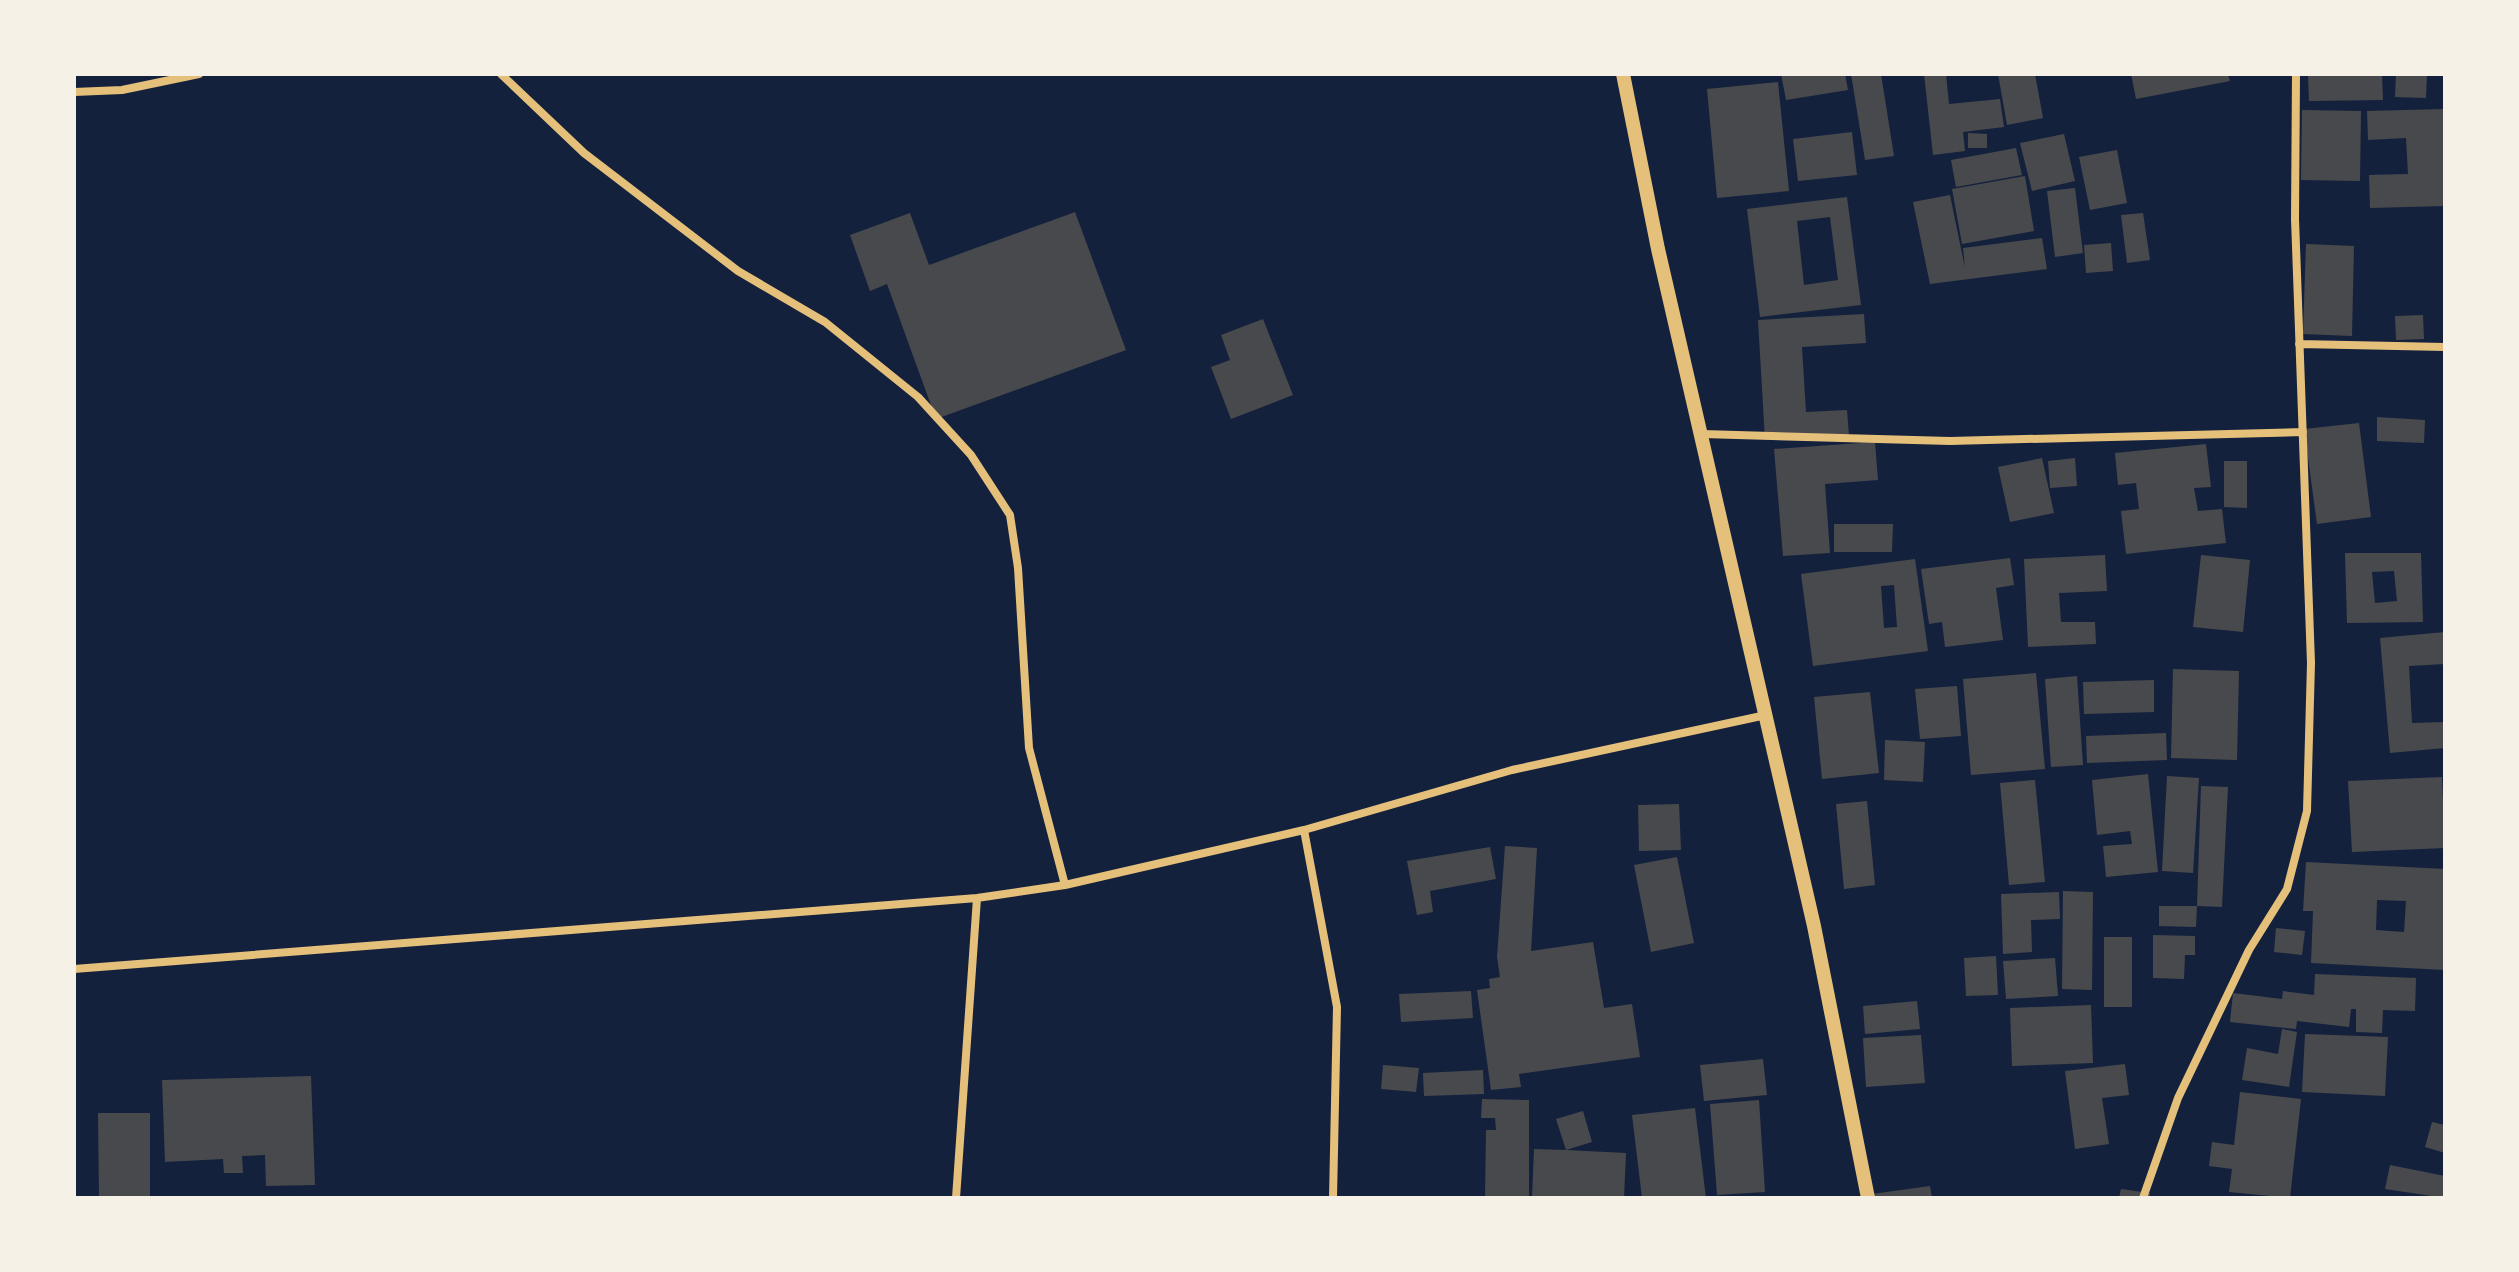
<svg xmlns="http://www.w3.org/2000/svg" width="2519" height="1272" font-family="Inter,sans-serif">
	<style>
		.building { fill: #48494c; fill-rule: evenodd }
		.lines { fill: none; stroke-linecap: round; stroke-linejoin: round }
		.minor { stroke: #e5c07b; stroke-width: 8 }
		.tertiary { stroke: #e5c07b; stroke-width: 14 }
	</style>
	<rect width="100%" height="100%" fill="#14213d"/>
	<path class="building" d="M1781 74H1845L1848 90 1786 100Z
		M1851 74H1881L1894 156 1865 160Z
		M1924 74H1946L1949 104 2000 99 2004 127 1963 132 1965 151 1933 155Z
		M1998 74H2035L2043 118 2007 125Z
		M2131 74H2228L2230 81 2136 99Z
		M2308 74H2382L2383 100 2309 101Z
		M2396 74H2427L2426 98 2395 97Z
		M1778 82 1789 191 1717 198 1707 89Z
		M2445 109V206L2370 208 2369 175 2408 174 2406 138 2368 140 2367 111Z
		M2302 110 2361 111 2360 181 2301 180Z
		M1852 132 1857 175 1798 181 1793 139Z
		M1968 133 1987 134V148H1968Z
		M2064 134 2075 181 2032 191 2020 143Z
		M2016 148 2022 175 1956 187 1951 160Z
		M2117 150 2127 203 2090 210 2079 157Z
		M2025 176 2034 231 1962 244 1952 189Z
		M2075 188 2083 253 2055 257 2047 191Z
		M1950 195 1965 268 1963 248 2042 238 2047 269 1930 284 1913 202Z
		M1847 197 1861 305 1760 317 1747 209ZM1830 217 1838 280 1804 285 1797 221Z
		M1075 212 1126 350 936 419 887 284 870 291 850 235 910 213 929 265Z
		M2143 213 2150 260 2127 263 2121 215Z
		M2111 243 2113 271 2086 273 2084 245Z
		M2306 244 2354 246 2352 336 2303 334Z
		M1864 314 1866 343 1802 347 1806 412 1847 410 1849 436 1765 440 1758 320Z
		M2423 315 2424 339 2396 340 2395 316Z
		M1263 319 1293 395 1231 419 1211 367 1230 360 1221 335Z
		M2377 417 2425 420 2424 443 2377 441Z
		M2359 423 2371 517 2317 524 2304 429Z
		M1875 442 1878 480 1825 484 1830 553 1783 556 1774 449Z
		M2206 444 2211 487 2194 488 2198 511 2222 509 2226 543 2126 554 2121 511 2139 509 2136 483 2118 485 2115 453Z
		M2042 458 2054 513 2010 522 1998 467Z
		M2075 458 2077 486 2050 488 2048 461Z
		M2224 461H2247V508L2224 507Z
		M1834 524H1893L1892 552H1834Z
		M2345 553H2421L2423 622 2347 623ZM2394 571 2397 601 2375 603 2372 572Z
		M2105 555 2107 591 2059 593 2061 622H2095L2096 644 2028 647 2024 559Z
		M2201 555 2250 560 2243 632 2193 627Z
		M2010 558 2014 585 1996 588 2003 640 1945 647 1942 622 1929 624 1921 569Z
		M1915 559 1928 651 1813 666 1801 574ZM1894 585 1897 627 1884 628 1881 586Z
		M2445 632V664L2409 666 2412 723 2445 722V748L2390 753 2380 638Z
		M2173 669 2239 671 2237 760 2171 758Z
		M2036 673 2045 769 1971 775 1963 679Z
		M2077 676 2083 765 2051 767 2045 679Z
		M2154 680V712L2084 714 2083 682Z
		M1957 686 1961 736 1920 739 1915 689Z
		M1870 692 1879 773 1822 779 1814 697Z
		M2166 733 2167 760 2087 763 2086 736Z
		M1885 740 1925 742 1923 782 1884 780Z
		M2148 774 2158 872 2106 877 2103 846 2132 844 2130 831 2097 835 2092 780Z
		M2167 776 2199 778 2193 873 2162 871Z
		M2442 777 2445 848 2352 852 2348 781Z
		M2035 780 2045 882 2009 885 2000 783Z
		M2201 786 2228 787 2222 907 2197 906Z
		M1867 801 1875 885 1844 889 1836 804Z
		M1679 804 1681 850 1639 851 1638 805Z
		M1505 846 1537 848 1531 951 1593 942 1604 1008 1632 1004 1640 1057 1519 1074 1521 1087 1491 1090 1477 990 1490 988 1489 979 1500 977 1497 957Z
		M1490 847 1496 879 1430 891 1433 912 1417 915 1407 861Z
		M1677 857 1694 943 1651 952 1634 865Z
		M2306 862 2445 869V970L2311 963 2313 911H2303ZM2377 900 2406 901 2404 932 2376 930Z
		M2063 891 2093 892 2092 990 2062 989Z
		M2059 892 2060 919 2031 920 2032 952 2003 954 2001 894Z
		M2159 906H2197L2196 927 2159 926Z
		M2276 928 2305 931 2302 955 2274 952Z
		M2153 935 2195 936V955H2185L2184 979 2153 978Z
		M2104 937H2132V1007H2104Z
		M1996 956 1998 995 1966 996 1964 958Z
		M2055 958 2058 996 2006 999 2003 961Z
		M2315 974 2416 978 2415 1011 2383 1010 2382 1033 2356 1032V1009H2351L2349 1027 2297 1021 2296 1029 2230 1022 2233 993 2282 999 2283 991 2314 995Z
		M1471 991 1473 1018 1401 1022 1399 994Z
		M1917 1001 1920 1029 1865 1034 1863 1006Z
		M2091 1005 2093 1063 2012 1066 2010 1008Z
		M2282 1029 2297 1032 2289 1087 2242 1080 2247 1048 2278 1054Z
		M2305 1034 2388 1037 2385 1096 2302 1092Z
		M1921 1035 1925 1083 1866 1087 1863 1038Z
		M1763 1059 1767 1095 1704 1101 1700 1065Z
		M2125 1064 2129 1095 2102 1098 2109 1144 2075 1149 2065 1071Z
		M1383 1065 1419 1068 1416 1092 1381 1089Z
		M1483 1070 1484 1094 1424 1096 1423 1073Z
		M311 1076 315 1185 266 1186 265 1155 242 1156 243 1173H224L223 1159 165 1162 162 1080Z
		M2240 1092 2301 1099 2290 1198 2229 1192 2232 1169 2209 1166 2212 1142 2234 1145Z
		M1482 1099 1529 1100V1198H1485L1486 1130H1496L1495 1118H1481Z
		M1759 1100 1765 1192 1717 1195 1710 1104Z
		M1695 1108 1706 1198H1642L1632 1115Z
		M1583 1111 1592 1142 1566 1150 1626 1153 1624 1198H1532L1534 1149 1566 1150 1556 1119Z
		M98 1113H150V1198H99Z
		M2432 1122 2445 1125V1153L2425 1147Z
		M2390 1165 2445 1176V1198L2385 1189Z
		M1930 1186 1932 1198H1872V1194Z
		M2121 1189 2150 1193V1198H2119Z"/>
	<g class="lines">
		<path class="minor" d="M501 74 584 153 738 271 825 322 918 397 971 455 1010 515 1018 568 1029 748 1065 885
			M74 92 122 90 199 74
			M2299 344 2445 347
			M1702 434 1950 441 2303 432
			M1304 830 1337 1007 1333 1198
			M74 969 977 898 1065 885 1304 830 1512 770 1766 715
			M956 1198 977 898
			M2143 1198 2178 1098 2249 950 2287 889 2307 811 2311 663 2295 219 2296 74"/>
		<path class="tertiary" d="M1623 74 1658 249 1814 926 1868 1198"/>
	</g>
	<rect width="2519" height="1272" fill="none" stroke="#f6f1e7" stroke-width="152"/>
</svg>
